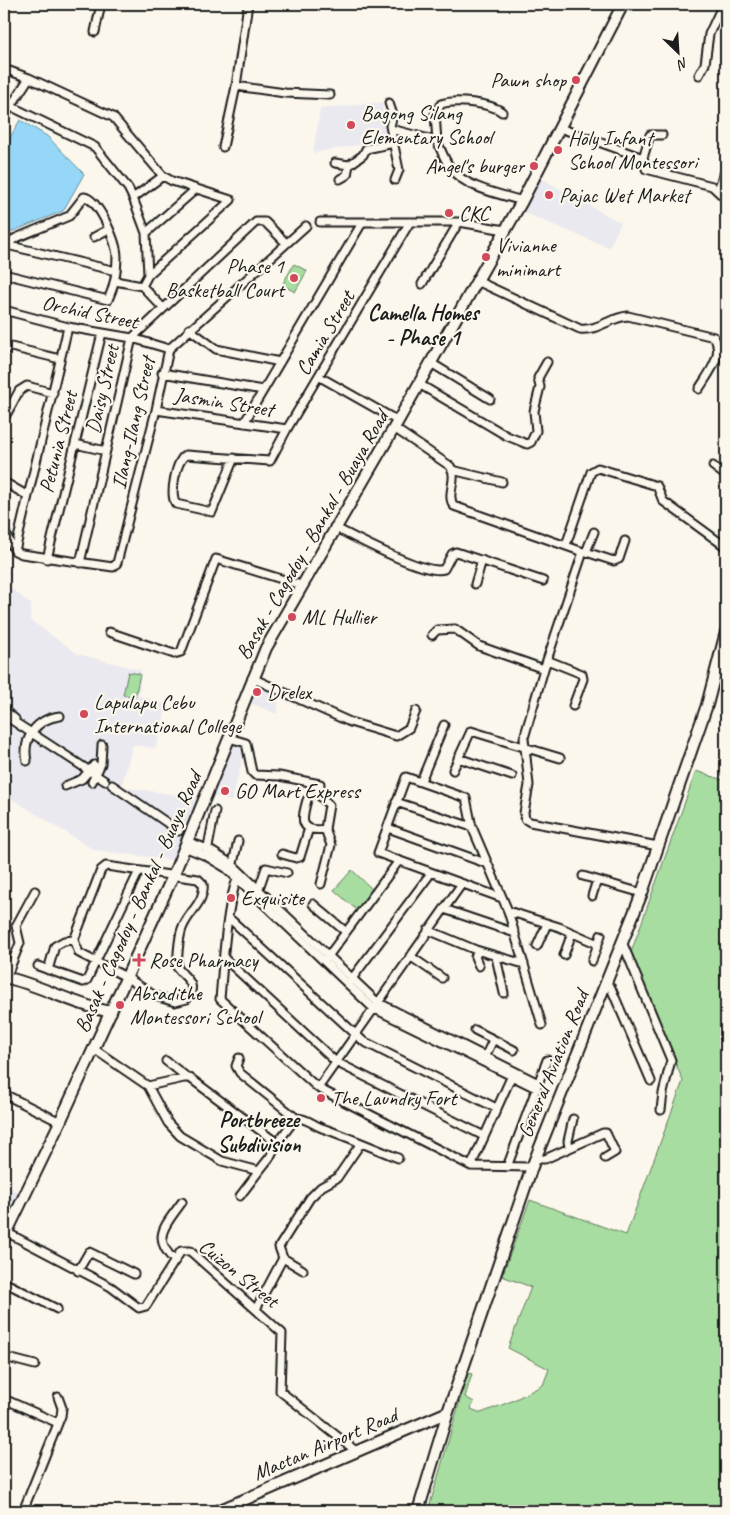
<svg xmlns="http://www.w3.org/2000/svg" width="730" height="1515" font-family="Caveat,sans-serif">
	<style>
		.built { fill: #ebe9f0 }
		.green { fill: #a7dda0; stroke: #627c5e }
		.water { fill: #96d7f7; stroke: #658c9f }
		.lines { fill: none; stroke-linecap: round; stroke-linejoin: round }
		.street-casing { stroke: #1c1c1c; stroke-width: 11 }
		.secondary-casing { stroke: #1c1c1c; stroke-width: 14 }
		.street { stroke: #fbf7ec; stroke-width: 7 }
		.secondary { stroke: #fbf7ec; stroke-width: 10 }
		.poi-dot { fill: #d1495b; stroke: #fbf7ec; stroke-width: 2 }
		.labels { text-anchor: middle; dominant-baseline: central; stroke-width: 4.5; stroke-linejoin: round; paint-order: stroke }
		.poi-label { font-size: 21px; fill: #1c1c1c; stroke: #fbf7ec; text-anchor: start }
		.street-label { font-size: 21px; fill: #1c1c1c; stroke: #fbf7ec }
		.neighbourhood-label { font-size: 22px; font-weight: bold; fill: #1c1c1c; stroke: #fbf7ec }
	</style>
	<rect width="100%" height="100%" fill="#fbf7ec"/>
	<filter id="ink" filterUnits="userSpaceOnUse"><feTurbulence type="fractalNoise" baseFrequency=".02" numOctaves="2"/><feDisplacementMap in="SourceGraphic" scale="10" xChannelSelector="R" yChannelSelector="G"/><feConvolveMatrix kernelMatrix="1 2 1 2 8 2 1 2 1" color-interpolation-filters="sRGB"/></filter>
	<g filter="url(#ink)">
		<path class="built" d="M382 102 387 140 313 153 320 109Z
			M539 177 621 223 609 248 520 211Z
			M4 563 10 572 8 586 31 604 30 620 78 654 141 670 139 696 166 704 163 725 155 748 133 745 121 787 200 798 172 860 94 850 4 794Z
			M256 684 279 694 277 714 248 702Z
			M232 741 246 744 232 801 212 796Z
			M4 1186 22 1193 4 1231Z"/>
		<path class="green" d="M294 264 307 271 295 292 282 285Z
			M128 672 140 674 135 697 123 695Z
			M696 771 726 781V1505L724 1511H428L468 1373 472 1374 465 1397 474 1402 471 1409 481 1413 512 1401 543 1385 549 1369 508 1348 531 1287 502 1276 530 1200 626 1235 683 1081 630 955Z
			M352 870 373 890 359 912 334 890Z"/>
		<path class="water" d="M20 120 47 136 84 174 63 211 6 234 4 233V148Z"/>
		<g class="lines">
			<defs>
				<path id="street" d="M95 32 101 4
					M4 69 29 78 113 117 163 176 172 181 231 200 148 275 142 286
					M699 75 705 64 709 34 723 4
					M236 86 285 93 330 95
					M4 103 95 147 128 188 133 198 146 233 148 275
					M389 103 393 115 390 126 399 170 395 180
					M4 117 29 78
					M560 128 643 158
					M391 129 437 141C441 150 445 161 451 169 466 188 500 194 522 201
					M662 135H650L643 158 646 169 712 186 726 199
					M437 141 435 114 441 104C455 99 491 103 502 112
					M223 147 236 86 248 4
					M335 163 349 165
					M340 179 347 175 349 165 363 155 366 149 394 143
					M718 189 726 169
					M133 198 163 176
					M320 222H459L505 230
					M146 233 196 189
					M94 237 109 229
					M4 274 108 300C114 287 117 272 117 257 117 243 99 199 84 197L69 216 16 238 11 241V246L116 271
					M115 281 142 286 163 308
					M477 281 580 329C598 331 611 317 628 316L714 337C725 355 708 374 699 389
					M422 284 459 222
					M4 310 68 327 132 338 169 349
					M189 329 216 349 280 362
					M4 352 7 348 11 347 60 359
					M431 363 490 399
					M162 373 263 390
					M320 377 398 421
					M419 384 507 436 527 444 531 442 536 431 534 411 540 387 538 378 547 362
					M156 410 287 429
					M4 419 19 391 27 386 53 393
					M244 423 362 223
					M394 428 450 466C459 479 445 494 454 506L583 552 544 669 524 738 529 785 524 813 525 819 530 822 658 846
					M75 444 106 451
					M234 458 212 512 176 504C169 495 176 460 186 455L270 461 287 429 410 222
					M713 466 726 476
					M452 470 502 482
					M4 482 28 496
					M334 527C354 537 426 576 444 569L452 554 456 552 543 581
					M4 531 15 551 22 554 113 567 117 563 156 410 169 349 306 226
					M594 532 586 552 614 561 619 559 625 541
					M566 545 591 472 598 468 657 486 663 501 726 547
					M15 551 68 327
					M47 559 102 333
					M80 563 132 338 256 222H265L286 243
					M475 584 482 560
					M109 632 174 654 181 652 216 559 301 585
					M432 635 437 630 455 629 479 646 544 669
					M547 660 582 674 583 679 573 706
					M252 678 350 722 396 736 409 728 416 711
					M4 710 15 719
					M10 719 105 781
					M229 738 246 743 252 772 255 775 279 776 320 784 319 795 329 805 325 829 331 845 321 884
					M458 758 512 776
					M27 761C22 738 36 719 60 716
					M453 770 471 731 560 758
					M421 781 444 725
					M92 782 101 764 102 745
					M112 785 179 831
					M65 786 82 779 94 765
					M307 800C302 818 298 833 325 829
					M396 802 472 827
					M388 828 488 864
					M186 841 208 849 233 865 377 1002 538 1083
					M184 847 206 856 226 868 373 1008 536 1088
					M207 852 215 811
					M282 854 296 858 300 857 309 828
					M106 866 198 879 203 884C206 903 185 914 181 932 178 943 178 955 177 967 184 978 199 983 187 999L175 1002 155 996 126 977 79 953 74 940 101 870Z
					M232 868 238 841
					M240 873C226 898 223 968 220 999L318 1088 471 1166 532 1167
					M583 876 642 893
					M257 894 266 868 287 873
					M592 896 597 880
					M502 898 378 853 406 777 466 798 472 827 508 911 542 1025
					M313 904 346 932
					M444 909 515 933
					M508 911 559 927 598 944
					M229 918 363 1041 496 1108
					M428 930 476 950 524 964
					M623 944 671 1060 663 1093 661 1110
					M537 946 547 924
					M478 951 475 957 479 966
					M564 955 572 933
					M410 956 442 978
					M496 957 504 993
					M224 958 336 1062 484 1136
					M326 959 398 862
					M592 961 601 935
					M38 966 83 982 87 980 139 871
					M48 970 55 946 64 941 74 940
					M6 978 20 943 16 926 35 891
					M351 980 431 873
					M606 983 611 988 651 1081
					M475 1030 514 1050
					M94 1049 148 1086 168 1123 180 1136 222 1161 259 1171 270 1157 277 1143 296 1118C308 1118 314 1126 325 1129 350 1138 374 1148 398 1158
					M239 1058 236 1066 240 1073 296 1118
					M166 1061 188 1078
					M483 1061 493 1040
					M148 1086 184 1078H190L277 1143
					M318 1088 461 885
					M4 1094 60 1122
					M569 1148 568 1141 573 1119
					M535 1159H545L603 1133H606L615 1152 605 1158
					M471 1166 513 1073
					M507 1167 547 1060
					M240 1196 259 1171
					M6 1232 111 1287 139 1308 146 1306 181 1251H190L282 1333 280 1391 356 1451
					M283 1258 303 1270
					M175 1261C150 1237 166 1225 182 1202
					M78 1271 89 1252 134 1274
					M4 1282 57 1309
					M256 1309 283 1258 279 1247 310 1198 321 1187 337 1178 361 1143
					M4 1357 35 1365
					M4 1399 58 1423
					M23 1511 61 1416 62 1408 58 1397"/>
				<path id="secondary" d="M4 977C41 985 74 1005 111 1012
					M4 1238 60 1122 173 876 266 648 398 421 522 201 623 4
					M218 1511 448 1412
					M418 1511 448 1412 532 1167 642 893 707 705 726 632"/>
			</defs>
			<use href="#street" class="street-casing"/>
			<use href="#secondary" class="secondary-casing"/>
			<use href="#street" class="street"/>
			<use href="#secondary" class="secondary"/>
		</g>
	</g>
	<g class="poi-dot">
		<circle cx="576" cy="80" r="5"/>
		<circle cx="351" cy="125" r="5"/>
		<circle cx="558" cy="150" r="5"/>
		<circle cx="534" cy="166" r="5"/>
		<circle cx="549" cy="195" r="5"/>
		<circle cx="449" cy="213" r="5"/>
		<circle cx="486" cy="257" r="5"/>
		<circle cx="294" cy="278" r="5"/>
		<circle cx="292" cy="617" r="5"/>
		<circle cx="257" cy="692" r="5"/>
		<circle cx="84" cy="714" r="5"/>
		<circle cx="225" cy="791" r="5"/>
		<circle cx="231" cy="898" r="5"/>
		<path d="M136.5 952.5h5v5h5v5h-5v5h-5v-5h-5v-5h5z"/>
		<circle cx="120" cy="1005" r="5"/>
		<circle cx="321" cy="1098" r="5"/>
	</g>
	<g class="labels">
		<g class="poi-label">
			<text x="566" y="80" text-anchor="end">Pawn shop</text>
			<text x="361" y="113">Bagong Silang<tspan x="361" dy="24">Elementary School</tspan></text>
			<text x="568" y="138">Holy Infant<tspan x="568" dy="24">School Montessori</tspan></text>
			<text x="524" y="166" text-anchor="end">Angel's burger</text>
			<text x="559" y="195">Pajac Wet Market</text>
			<text x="459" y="213">CKC</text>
			<text x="496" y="245">Vivianne<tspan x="496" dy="24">minimart</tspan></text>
			<text x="284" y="266" text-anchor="end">Phase 1<tspan x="284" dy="24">Basketball Court</tspan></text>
			<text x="302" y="617">ML Hullier</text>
			<text x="267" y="692">Drelex</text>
			<text x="94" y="702">Lapulapu Cebu<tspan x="94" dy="24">International College</tspan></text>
			<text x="235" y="791">GO Mart Express</text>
			<text x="241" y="898">Exquisite</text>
			<text x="149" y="960">Rose Pharmacy</text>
			<text x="130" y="993">Absadithe<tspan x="130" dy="24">Montessori School</tspan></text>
			<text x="331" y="1098">The Laundry Fort</text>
		</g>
		<g class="street-label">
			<text transform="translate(90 312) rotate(12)">Orchid Street</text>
			<text transform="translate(325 333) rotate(-59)">Camia Street</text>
			<text transform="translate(102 389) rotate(-77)">Daisy Street</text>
			<text transform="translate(224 402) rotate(9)">Jasmin Street</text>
			<text transform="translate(133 423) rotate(-77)">Ilang-Ilang Street</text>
			<text transform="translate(58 442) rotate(-76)">Petunia Street</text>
			<text transform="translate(312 535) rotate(-60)">Basak - Cagodoy - Bankal - Buaya Road</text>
			<text transform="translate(138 902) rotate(-66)">Basak - Cagodoy - Bankal - Buaya Road</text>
			<text transform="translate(553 1064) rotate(-68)">General Aviation Road</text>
			<text transform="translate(239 1273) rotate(39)">Cuizon Street</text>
			<text transform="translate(325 1444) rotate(-23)">Mactan Airport Road</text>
		</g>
		<g class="neighbourhood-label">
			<text x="423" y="313">Camella Homes<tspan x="423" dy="25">- Phase 1</tspan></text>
			<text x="259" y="1120">Portbreeze<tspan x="259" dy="25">Subdivision</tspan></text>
		</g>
	</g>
	<rect width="730" height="1515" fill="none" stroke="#fbf7ec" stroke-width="20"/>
	<rect x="10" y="10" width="710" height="1495" fill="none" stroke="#1c1c1c" stroke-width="2" filter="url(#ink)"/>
	<g transform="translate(678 52) rotate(155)" stroke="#fbf7ec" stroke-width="4" paint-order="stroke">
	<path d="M0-4L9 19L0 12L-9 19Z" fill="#1c1c1c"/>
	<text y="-8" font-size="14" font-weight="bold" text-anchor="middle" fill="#1c1c1c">N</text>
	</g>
</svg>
